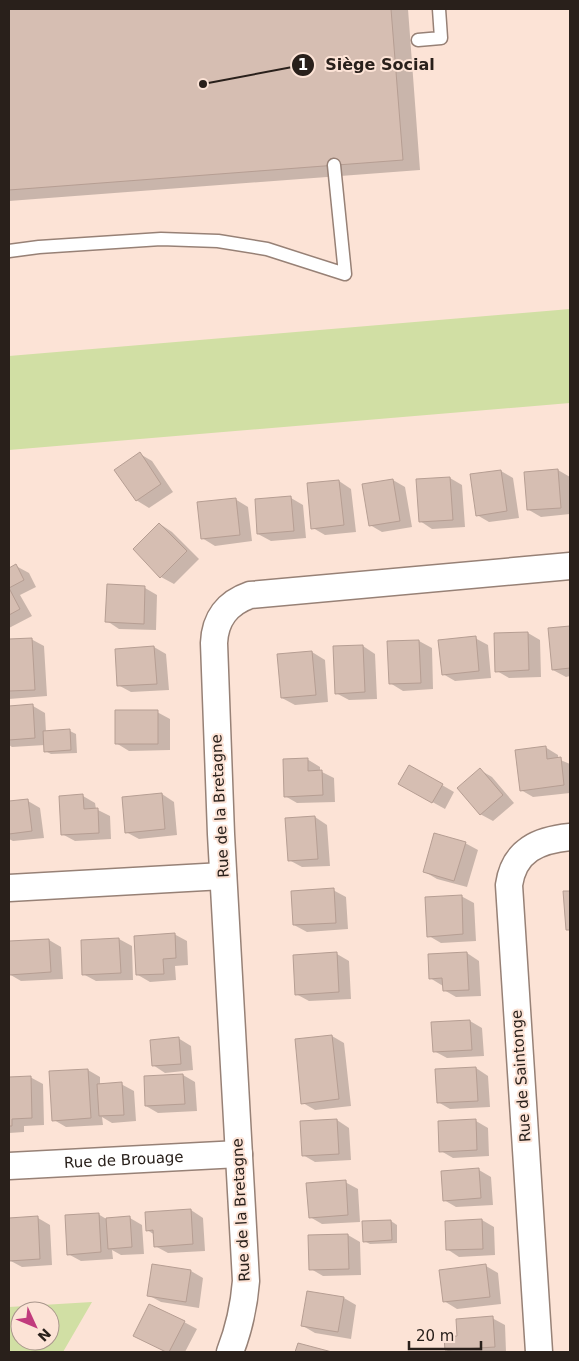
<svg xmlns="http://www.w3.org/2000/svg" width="579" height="1361" font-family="'DejaVu Sans',sans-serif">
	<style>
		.green { fill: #d1dfa4; fill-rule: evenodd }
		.shadow { fill: #0003 }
		.building { fill: #d6beb2; stroke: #b69e93 }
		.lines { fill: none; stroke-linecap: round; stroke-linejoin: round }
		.service-casing { stroke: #978176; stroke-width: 15 }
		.minor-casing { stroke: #978176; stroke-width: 29 }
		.service { stroke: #fff; stroke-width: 12 }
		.minor { stroke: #fff; stroke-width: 26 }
		.labels { text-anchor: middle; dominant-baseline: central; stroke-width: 4; stroke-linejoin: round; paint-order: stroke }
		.street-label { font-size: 15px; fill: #29201b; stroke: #fce3d6 }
		.leader { fill: none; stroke: #29201b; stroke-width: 2 }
		.callout-dot { fill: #29201b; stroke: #fce3d6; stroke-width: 2 }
		.mark-label { font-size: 15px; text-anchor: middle; font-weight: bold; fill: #fff }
		.callout-label { font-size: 16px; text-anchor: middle; font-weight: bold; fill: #29201b; stroke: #fce3d6; stroke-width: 4; stroke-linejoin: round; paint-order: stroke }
	</style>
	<rect width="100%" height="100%" fill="#fce3d6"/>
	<path class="green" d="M570 309V403L9 450V356Z
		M92 1302 63 1352H9V1307ZM20 1311H50V1341H20Z"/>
	<path class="shadow" d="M9 9H408L420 170 9 201Z
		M140 454 152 461 173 492 149 508 136 500Z
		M558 470 570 477V514L541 517 529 510Z
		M501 471 513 478 519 518 489 522 477 515Z
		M450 478 462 485 465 527 432 529 420 521 417 480Z
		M393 480 405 487 412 527 382 532 370 525Z
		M339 481 351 489 356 532 325 535 313 528Z
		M291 498 303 505 306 538 271 541 258 534Z
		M235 499 248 507 252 541 215 546 202 538Z
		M160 524 172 532 199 559 174 584 161 577Z
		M16 566 29 573 36 587 20 595 32 616 9 628V570Z
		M108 586 145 588 157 595 156 630 119 629 107 621Z
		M570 627V676L566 677 553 670 549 630Z
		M528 633 540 640 541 677 509 678 497 671Z
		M475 638 488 645 491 678 455 681 443 674Z
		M31 639 44 646 47 696 9 699V641Z
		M419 641 432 648 433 689 403 691 390 683 389 642Z
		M363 646 375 654 377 699 349 700 336 693Z
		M154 647 166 654 169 690 131 692 118 685Z
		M312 652 325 660 328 702 295 705 282 698 279 656Z
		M33 706 45 713 46 732 70 731 76 734 77 753 51 754 45 751V745L12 747 9 745V707Z
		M157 712 170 719V750L129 751 116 743Z
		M545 747 558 755V759L570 764V793L533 797 521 790Z
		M307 759 320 767V771L334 778 335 802 297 803 285 796Z
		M409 766 454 792 445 809 400 784Z
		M480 770 492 777 514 803 493 821 480 814Z
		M162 794 174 802 177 835 139 839 126 832Z
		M83 796 95 803 96 809 110 816 111 839 75 841 62 834Z
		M28 801 40 808 44 838 13 841 9 839V803Z
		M315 817 327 825 330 866 302 867 289 860Z
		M465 843 478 850 467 887 437 879 425 872Z
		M333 890 346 897 348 929 307 932 294 925Z
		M461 896 474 903 476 941 441 943 429 936Z
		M174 934 187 941 188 965 175 966 176 980 150 982 138 975Z
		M119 939 132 946 133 980 96 981 83 974 82 941Z
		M49 940 61 947 63 979 21 981 9 974V943Z
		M467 953 479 961 481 996 456 997 444 990 443 986 430 978Z
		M337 954 349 961 351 999 309 1001 296 994Z
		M470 1021 482 1028 484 1056 447 1058 434 1051Z
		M332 1036 344 1043 351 1106 315 1110 303 1103Z
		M178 1038 191 1046 193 1070 165 1073 153 1065Z
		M476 1068 488 1076 490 1107 450 1109 438 1102Z
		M88 1070 100 1077V1085L121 1084 134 1091 136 1121 112 1123 102 1117 103 1125 66 1127 54 1120Z
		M183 1075 195 1082 197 1111 158 1113 146 1106Z
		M30 1077 43 1084 44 1125 24 1126V1132L9 1133V1078Z
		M337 1120 349 1128 351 1160 315 1162 303 1155Z
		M476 1121 488 1128 489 1156 453 1158 441 1151Z
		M479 1170 491 1177 493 1205 456 1207 444 1200Z
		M345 1182 358 1189 360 1222 322 1224 310 1217Z
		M191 1210 203 1218 205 1251 168 1253 155 1246V1235L147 1230Z
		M98 1214 108 1220 130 1218 142 1225 144 1254 121 1255 112 1250 113 1259 81 1261 68 1254Z
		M38 1218 50 1225 52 1265 22 1267 9 1260V1219Z
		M482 1220 494 1227 495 1255 459 1257 447 1249Z
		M391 1221 397 1225V1243L370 1244 364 1241Z
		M348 1235 360 1242 361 1275 323 1276 311 1269 310 1236Z
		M486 1266 498 1273 501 1304 457 1309 444 1301Z
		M191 1271 203 1278 199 1308 161 1302 148 1295Z
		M344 1298 356 1305 351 1339 315 1333 303 1326Z
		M492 1318 505 1325 506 1352H450L446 1350 458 1338Z
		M184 1322 197 1329 185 1352H166L135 1336Z"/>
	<path class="building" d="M9 9H391L403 160 9 190Z
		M140 452 161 484 136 501 114 470Z
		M558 469 561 508 527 510 524 472Z
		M501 470 507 511 476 516 470 474Z
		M450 477 453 520 419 522 416 479Z
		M393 479 400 521 369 526 362 484Z
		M339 480 344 525 311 529 307 483Z
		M291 496 294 531 257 534 255 499Z
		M236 498 240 535 201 539 197 502Z
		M159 523 187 551 160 578 133 549Z
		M16 564 24 580 9 588 20 609 9 615V568Z
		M107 584 145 586 144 624 105 622Z
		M570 626V668L552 670 548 628Z
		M528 632 529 670 495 672 494 633Z
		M476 636 479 671 442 675 438 640Z
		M32 638 35 690 9 691V639Z
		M419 640 421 683 389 684 387 641Z
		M363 645 365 692 335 694 333 646Z
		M154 646 157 684 117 686 115 649Z
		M312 651 316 695 281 698 277 654Z
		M33 704 35 738 9 740V706Z
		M115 710H158V744H115Z
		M70 729 71 750 44 752 43 731Z
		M546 746 547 759 561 757 564 785 520 791 515 750Z
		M308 758V771L322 770 323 795 284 797 283 759Z
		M409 765 443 784 432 803 398 784Z
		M480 768 503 795 480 815 457 788Z
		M162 793 165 829 125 833 122 797Z
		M83 794 84 809 98 808 99 833 61 835 59 796Z
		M28 799 32 831 9 834V801Z
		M315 816 318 859 288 861 285 818Z
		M434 833 466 842 454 881 423 872Z
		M334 888 336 923 293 925 291 891Z
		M563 891H570V930H566Z
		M462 895 463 934 427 937 425 897Z
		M175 933 176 958 163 959 164 974 136 975 134 936Z
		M119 938 121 973 82 975 81 940Z
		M49 939 51 972 9 975V941Z
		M337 952 339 992 295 995 293 955Z
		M467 952 469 990 443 991 442 978 429 979 428 954Z
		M470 1020 472 1050 433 1052 431 1022Z
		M332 1035 339 1099 301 1104 295 1039Z
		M179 1037 181 1064 152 1066 150 1040Z
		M476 1067 478 1101 437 1103 435 1069Z
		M88 1069 91 1118 52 1121 49 1071Z
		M183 1074 185 1104 145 1106 144 1076Z
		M31 1076 32 1118 12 1119V1126H9V1077Z
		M122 1082 124 1115 99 1116 97 1084Z
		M337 1119 339 1154 302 1156 300 1121Z
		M476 1119 477 1150 439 1152 438 1121Z
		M479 1168 481 1198 443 1201 441 1171Z
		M346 1180 348 1215 309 1218 306 1183Z
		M191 1209 193 1244 154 1247 153 1230 146 1231 145 1212Z
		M99 1213 101 1252 67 1255 65 1215Z
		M38 1216 40 1259 9 1261V1218Z
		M130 1216 132 1247 108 1249 106 1218Z
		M482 1219 483 1249 446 1250 445 1221Z
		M391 1220 392 1240 363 1242 362 1221Z
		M348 1234 349 1269 309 1270 308 1235Z
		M152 1264 191 1270 186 1302 147 1296Z
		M486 1264 490 1297 443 1302 439 1270Z
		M307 1291 344 1297 338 1332 301 1326Z
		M149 1304 185 1321 169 1352H166L133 1336Z
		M493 1316 495 1347 445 1350 444 1337 457 1336 456 1319Z
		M298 1343 332 1352H295Z"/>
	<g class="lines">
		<defs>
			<path id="service" d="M418 40 441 38 439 9
				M9 251 39 247 161 239 218 241 267 249 345 274 334 165"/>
			<g id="minor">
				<path d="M9 888 223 876"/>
				<path id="s1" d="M9 1166 239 1154"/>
				<path d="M230 1352C239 1329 244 1306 246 1281L221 834 214 643C215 619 227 603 250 595L570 566"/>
				<path d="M539 1352 509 885C514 850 539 840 570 837"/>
			</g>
		</defs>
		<use href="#service" class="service-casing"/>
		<use href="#minor" class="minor-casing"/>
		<use href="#service" class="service"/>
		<use href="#minor" class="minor"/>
	</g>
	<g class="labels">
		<g class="street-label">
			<text transform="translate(220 806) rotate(-93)">Rue de la Bretagne</text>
			<text transform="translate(521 1076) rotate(-94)">Rue de Saintonge</text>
			<text stroke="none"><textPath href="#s1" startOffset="115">Rue de Brouage</textPath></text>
			<text transform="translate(241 1210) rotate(-93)">Rue de la Bretagne</text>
		</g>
	</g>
	<path class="leader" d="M203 84L303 65"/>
	<g class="callout-dot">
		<circle cx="203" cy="84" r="5"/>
		<circle cx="303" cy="65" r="12"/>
	</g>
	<g class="mark-label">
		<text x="303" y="70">1</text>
	</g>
	<g class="callout-label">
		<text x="380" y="70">Siège Social</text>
	</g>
	<rect width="579" height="1361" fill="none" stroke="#29201b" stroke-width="20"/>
	<g transform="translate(35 1326) rotate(134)"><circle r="24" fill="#fce3d6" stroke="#a8958b"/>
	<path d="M0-4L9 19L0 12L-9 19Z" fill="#c13b7d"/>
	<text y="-8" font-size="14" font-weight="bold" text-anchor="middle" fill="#29201b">N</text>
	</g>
	<path d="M409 1341v8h72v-8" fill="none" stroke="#29201b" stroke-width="2.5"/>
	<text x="416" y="1341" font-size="15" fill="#29201b" stroke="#fce3d6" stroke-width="4" paint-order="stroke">20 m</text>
</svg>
